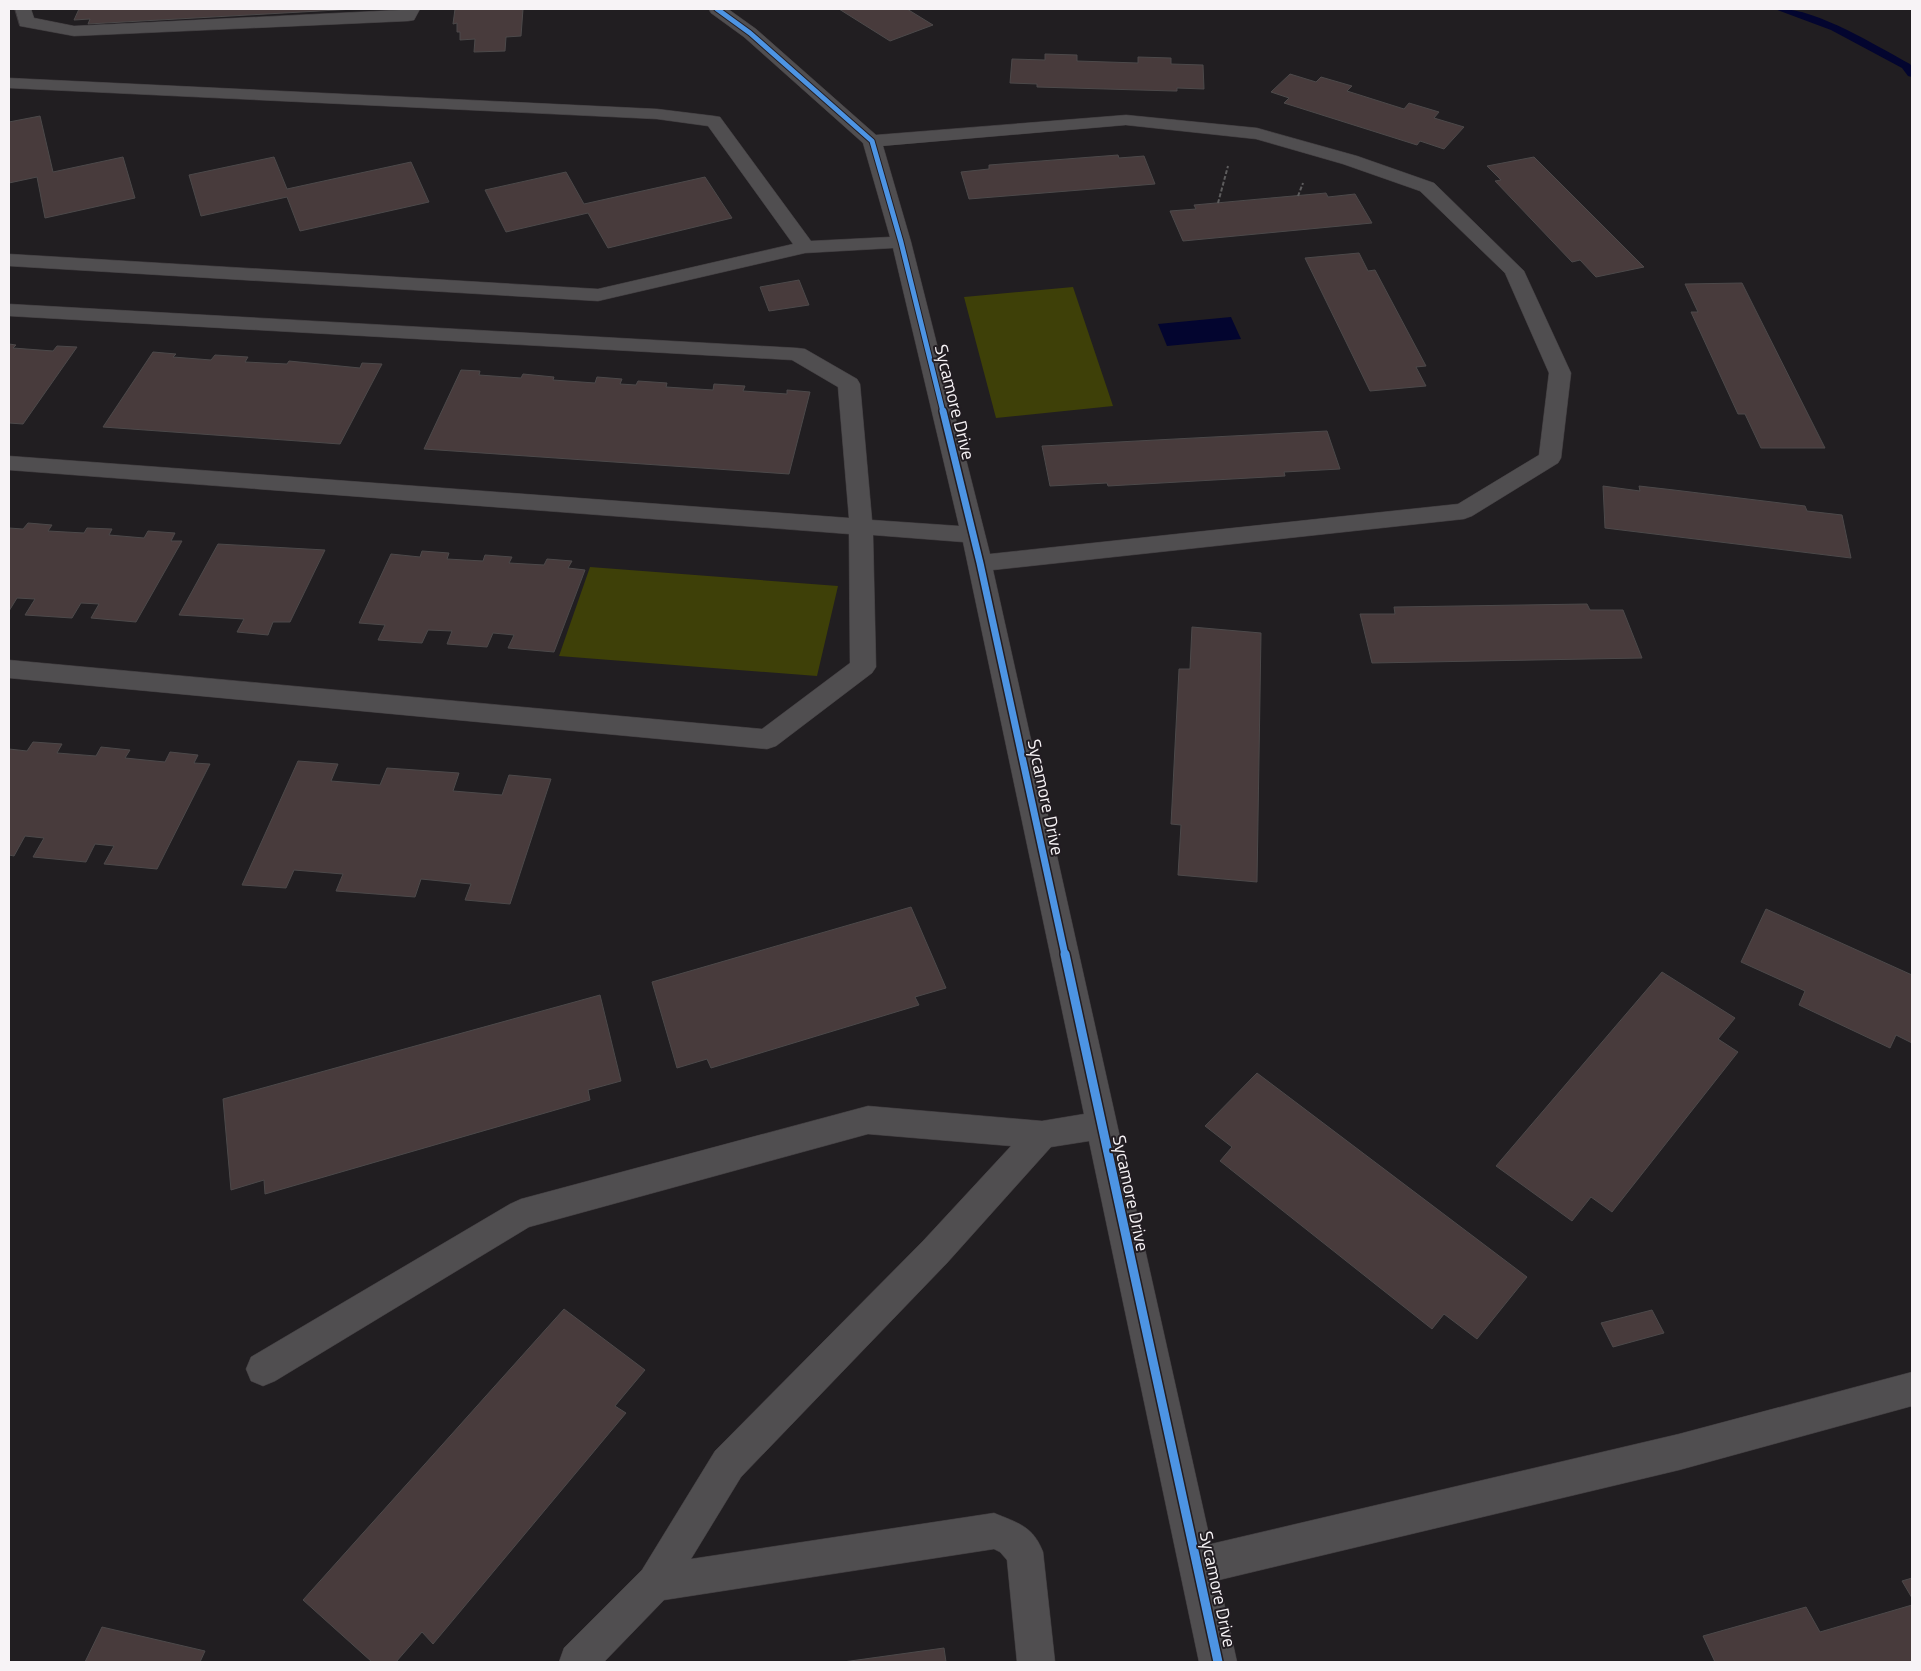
<svg xmlns="http://www.w3.org/2000/svg" width="1921" height="1671" font-family="'Titillium Web',sans-serif">
	<style>
		.green { fill: #3e4008 }
		.water { fill: #03052f }
		.lines { fill: none; stroke-linecap: round; stroke-linejoin: round }
		.stream { fill: #03052f; fill-rule: evenodd }
		.building { fill: #483b3c; stroke: #4c494a }
		.minor-casing { stroke: #3e3a3d; stroke-width: 1 }
		.path { stroke: #5d5c5d; stroke-width: 2; stroke-dasharray: 4 2; stroke-linecap: butt }
		.minor { fill: #504e50; fill-rule: evenodd }
		.cycleway-far2-casing { stroke: #221d22; stroke-width: 7 }
		.cycleway-far1-casing { stroke: #221d22; stroke-width: 10 }
		.cycleway-casing { stroke: #221d22; stroke-width: 12 }
		.cycleway-far2 { stroke: #4d94e3; stroke-width: 5 }
		.cycleway-far1 { stroke: #4d94e3; stroke-width: 7 }
		.cycleway { stroke: #4d94e3; stroke-width: 9 }
		.labels { text-anchor: middle; dominant-baseline: central; stroke-width: 4; stroke-linejoin: round; paint-order: stroke }
		.street-label { font-size: 18px; fill: #f7f3f6; stroke: #221d22 }
	</style>
	<rect width="100%" height="100%" fill="#211e21"/>
	<path class="green" d="M1073 287 1113 406 996 418 964 297Z
		M590 567 838 586 817 676 559 656Z"/>
	<path class="water" d="M1231 317 1241 339 1167 346 1158 324Z"/>
	<g class="lines">
		<path class="stream" d="M1775 9C1813 6 1876 46 1910 64L1912 67V77L1908 76 1902 68 1831 30Z"/>
	</g>
	<path class="building" d="M79 9H355L88 24 90 19 74 20Z
		M455 9H523L521 36 506 37 505 51 474 52 475 39 460 40V32H457V23L453 24Z
		M839 9H907L933 25 890 41Z
		M1045 54 1077 55V61L1138 63V57L1171 58V64L1203 65 1204 89 1177 88V91H1174L1037 87V84L1010 83 1012 59 1045 60Z
		M1290 74 1316 82 1321 77 1352 86 1347 91 1404 109 1409 103 1439 112 1434 118 1464 127 1444 149 1420 141 1417 145 1284 103 1289 98 1271 92Z
		M40 116 53 172 123 157 135 198 45 218 37 177 9 183V122Z
		M1118 155 1119 158 1144 156 1155 184 969 199 961 172 989 169V165Z
		M274 157 287 189 411 162 429 202 300 231 287 197 201 216 189 175Z
		M1534 157 1644 267 1596 277 1580 260 1572 262 1495 181 1501 180 1487 166Z
		M566 172 584 204 705 177 732 218 608 248 588 213 506 232 485 190Z
		M1326 193 1328 197 1355 194 1372 223 1183 241 1170 211 1196 209 1194 205Z
		M1359 253 1368 271 1375 270 1426 366 1416 367 1426 386 1370 391 1305 258Z
		M799 280 809 305 769 311 760 287Z
		M1742 283 1752 303 1825 448H1761L1745 414H1738L1691 312H1698L1685 284Z
		M9 344 16 345 13 348 53 351 57 346 77 347 23 424 9 423Z
		M153 352 176 354 173 357 211 360 215 355 248 357 245 362 287 364 289 361 360 368 362 363 382 364 340 444 103 427Z
		M461 370 480 371 479 375 521 378 523 374 554 377 553 380 595 383 597 377 622 379 620 384 636 385 638 381 667 383 666 387 713 390 714 384 745 386 743 391 787 394V390L810 392 789 474 424 449Z
		M1327 431 1340 469 1284 472 1285 476 1108 486 1107 483 1050 486 1042 446Z
		M1603 486 1640 491 1639 486 1674 490 1805 506 1807 511 1842 515 1851 558 1605 528Z
		M28 523 52 525 48 531 84 533 87 528 112 529 109 535 144 538 148 531 175 533 171 541H182L136 622 91 618 99 604 81 603 72 618 25 615 35 599 17 598 9 611V528L23 529Z
		M218 544 325 550 290 622H273L268 635 237 632 244 619 179 615Z
		M422 551 449 553 447 559 483 561 485 555 512 557 509 563 544 565 547 559 572 561 568 568 585 570 554 652 508 648 514 635 493 633 487 647 447 644 452 631 428 630 422 643 378 640 385 625 359 623 391 554 420 557Z
		M1587 604 1590 610H1623L1642 658 1372 663 1360 614H1395L1394 607Z
		M1192 627 1261 633 1257 882 1178 875 1181 825 1171 824 1179 669H1190Z
		M33 742 62 744 57 753 96 756 101 747 130 750 125 758 165 762 170 752 198 755 194 763 210 764 157 869 104 864 114 846 95 844 86 862 33 857 44 838 25 836 14 856 9 855V749L27 751Z
		M298 761 338 764 331 781 380 785 387 768 459 773 453 791 502 795 509 775 551 779 510 904 465 900 471 884 421 879 415 897 336 891 343 874 294 870 286 888 242 885Z
		M911 907 946 988 915 997 919 1005 711 1068 707 1059 677 1068 652 982Z
		M1766 909 1912 975V1043L1896 1035 1890 1048 1799 1005 1805 991 1741 962Z
		M1662 972 1735 1018 1718 1039 1738 1052 1612 1212 1591 1197 1572 1221 1496 1166Z
		M600 995 621 1081 588 1090 590 1100 265 1194 264 1180 231 1190 223 1099Z
		M1257 1073 1527 1277 1477 1339 1444 1314 1432 1329 1220 1161 1232 1147 1205 1126Z
		M564 1309 645 1370 615 1406 626 1413 433 1644 422 1632 396 1662H372L303 1600Z
		M1652 1310 1664 1333 1613 1347 1601 1323Z
		M1912 1578V1598L1902 1581Z
		M1912 1605V1662H1715L1703 1636 1806 1607 1820 1632Z
		M102 1627 205 1651 200 1662H85Z
		M944 1648 946 1662H843Z"/>
	<g class="lines">
		<defs>
			<path id="minor" d="M15 9H31L34 18 74 26 420 9 414 20 408 21 74 36 20 26Z
				M709 9H728L756 29 876 135 1126 115 1257 128 1357 156 1434 183 1524 271 1571 373 1561 458 1558 463 1472 516 1464 519 993 570 1211 1544 1679 1434 1912 1372V1406L1679 1470 1219 1580 1237 1662H1199L1089 1141 1051 1147 947 1263 741 1477 691 1559 994 1513C1018 1523 1033 1526 1043 1552L1055 1662H1017L1007 1560 1000 1552 994 1549 664 1600 604 1662H559L564 1648 642 1570 715 1451 923 1241 1011 1146 868 1134 529 1227 275 1381 263 1386 251 1381 246 1369 251 1357 510 1204 521 1199 868 1106 1042 1121 1084 1114 963 542 873 535 876 667 872 673 776 746 767 749 9 678V660L762 729 850 663 849 534 9 470V456L849 518 838 387 792 360 9 316V304L797 348 805 349 857 379 860 384 872 520 959 526 893 248 805 253 598 301 9 266V254L598 289 793 244 708 126 657 119 9 88V78L657 109 714 116 720 117 811 241 890 237 863 143 744 37 711 13ZM1126 125 1256 139 1343 164 1420 191 1505 273 1549 373 1539 455 1458 504 990 554 911 242 883 146Z"/>
		</defs>
		<use href="#minor" class="minor-casing"/>
		<path class="path" d="M1298 196 1303 183
			M1218 203 1228 166"/>
		<use href="#minor" class="minor"/>
		<defs>
			<path id="cycleway-far2" d="M717 9 750 33 872 141 901 242 943 412"/>
			<path id="cycleway-far1" d="M943 411 980 563 1065 955"/>
			<path id="cycleway" d="M1065 954 1218 1662"/>
		</defs>
		<use href="#cycleway-far2" class="cycleway-far2-casing"/>
		<use href="#cycleway-far1" class="cycleway-far1-casing"/>
		<use href="#cycleway" class="cycleway-casing"/>
		<use href="#cycleway-far2" class="cycleway-far2"/>
		<use href="#cycleway-far1" class="cycleway-far1"/>
		<use href="#cycleway" class="cycleway"/>
	</g>
	<g class="labels">
		<g class="street-label">
			<text transform="translate(955 402) rotate(76)">Sycamore Drive</text>
			<text transform="translate(1046 797) rotate(78)">Sycamore Drive</text>
			<text transform="translate(1131 1193) rotate(78)">Sycamore Drive</text>
			<text transform="translate(1218 1589) rotate(78)">Sycamore Drive</text>
		</g>
	</g>
	<rect width="1921" height="1671" fill="none" stroke="#f7f3f6" stroke-width="20"/>
</svg>
